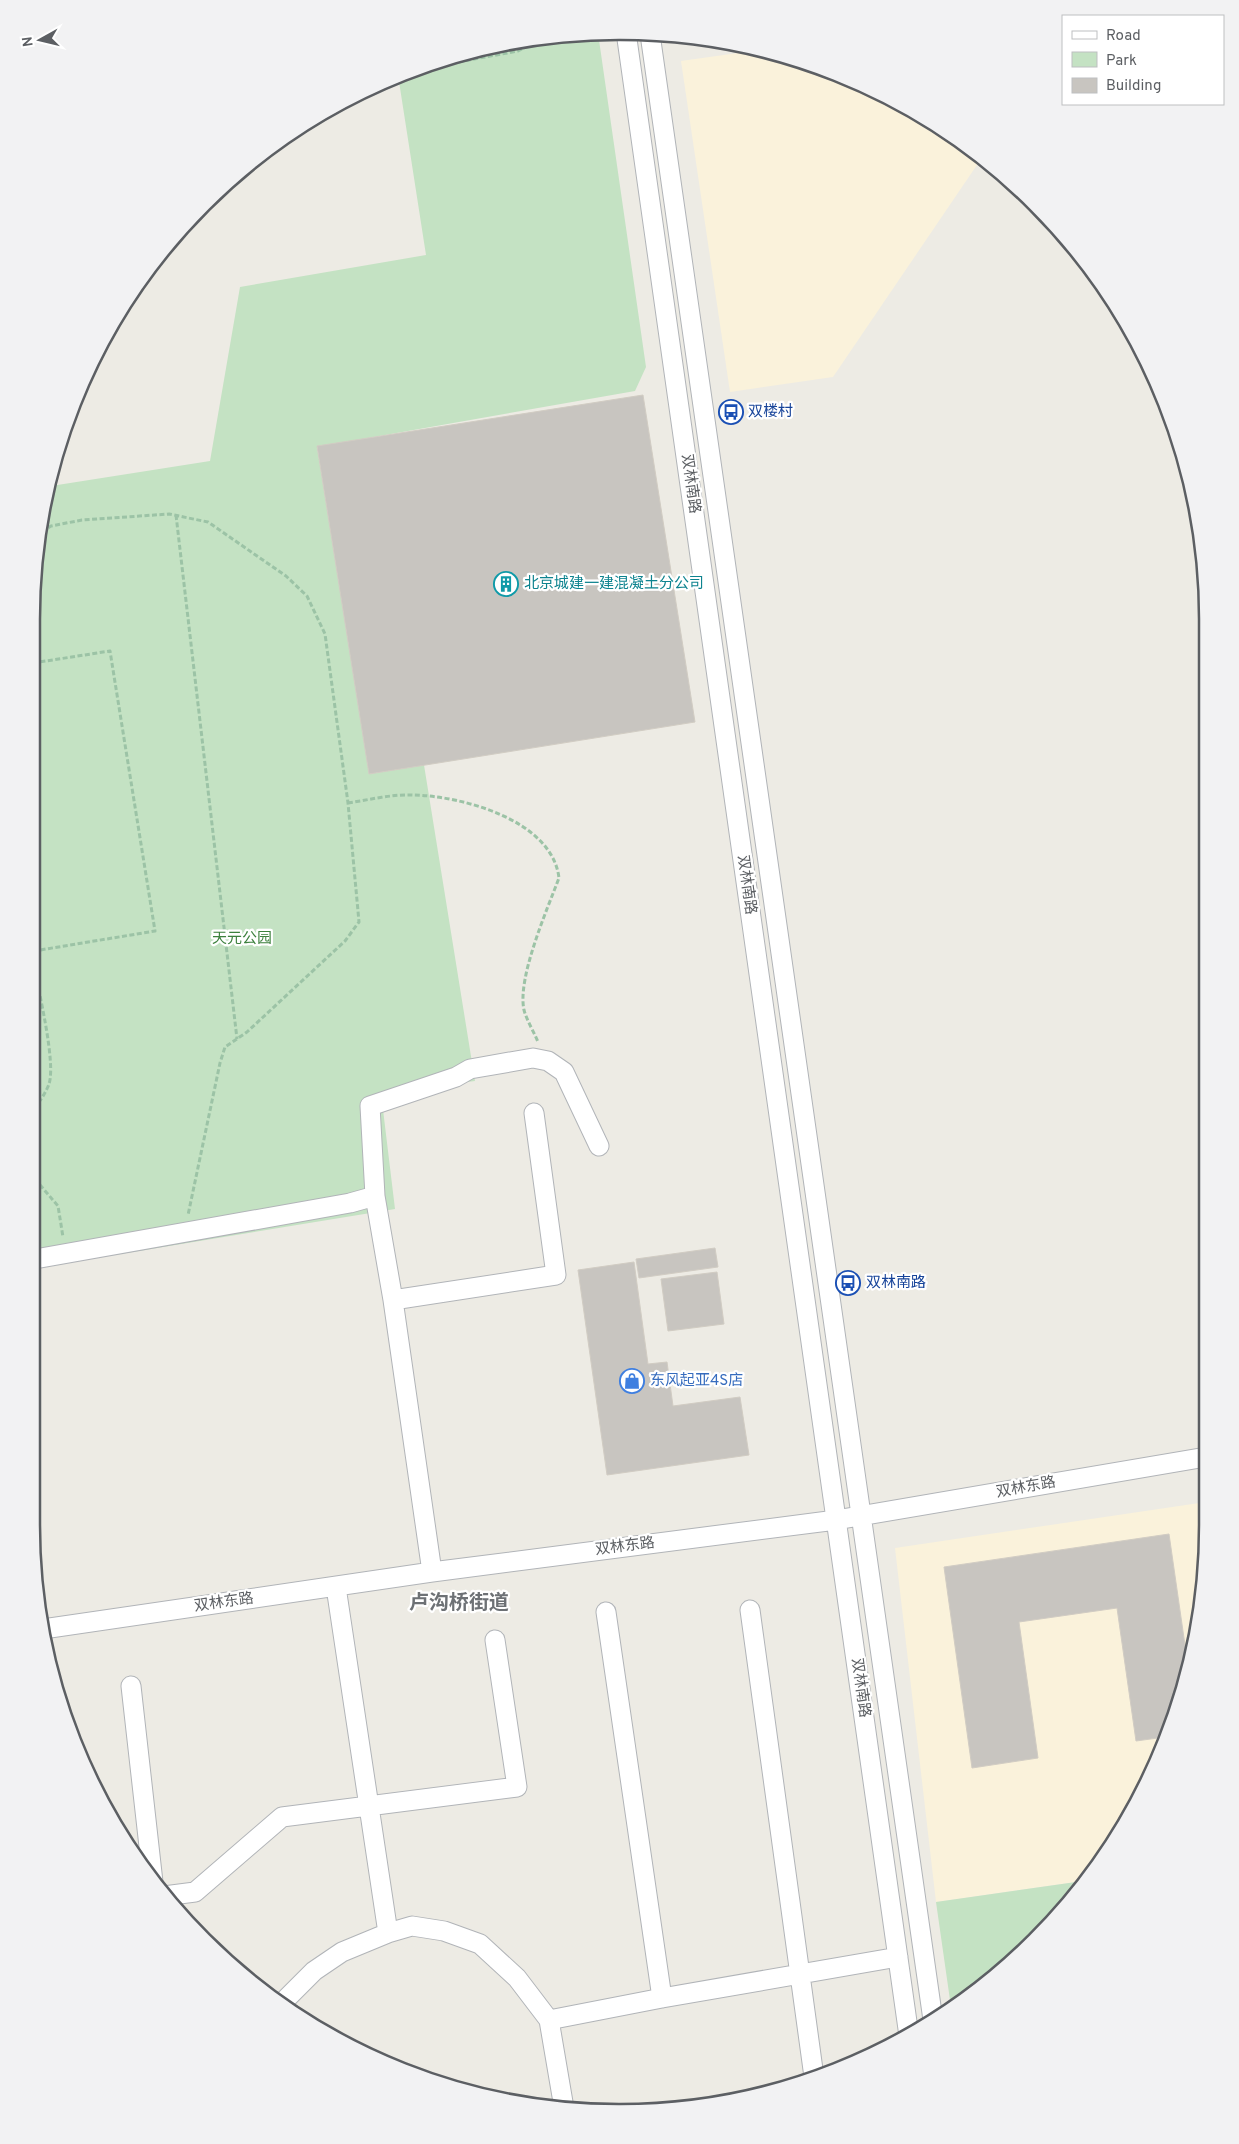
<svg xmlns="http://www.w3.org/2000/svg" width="1239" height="2144" font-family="Overpass,'Noto Sans SC',sans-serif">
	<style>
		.commercial { fill: #faf2db }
		.green { fill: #c4e2c3 }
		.building { fill: #c8c5c0; stroke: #d1ccc3 }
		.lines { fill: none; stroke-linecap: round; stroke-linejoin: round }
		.minor-casing { stroke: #b1b4b8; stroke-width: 21 }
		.path { stroke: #9cc3a6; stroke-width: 3; stroke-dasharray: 5 2.5; stroke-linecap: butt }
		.minor { stroke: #fff; stroke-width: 19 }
		.labels { text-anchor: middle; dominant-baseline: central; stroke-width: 4.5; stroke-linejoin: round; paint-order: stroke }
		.transit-label { font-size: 15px; fill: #164399; stroke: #fff; text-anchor: start }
		.street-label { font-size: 15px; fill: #5c5f63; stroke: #fff }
		.culture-label { font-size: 15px; fill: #0d838f; stroke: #fff; text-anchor: start }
		.park-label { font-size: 15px; fill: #3d813e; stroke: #fff }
		.shop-label { font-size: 15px; fill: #366cbe; stroke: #fff; text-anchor: start }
		.district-label { font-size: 20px; font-weight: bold; fill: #6d7175; stroke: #fff }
		.rim { fill: none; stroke: #5c5f63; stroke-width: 2.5 }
	</style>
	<rect width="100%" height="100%" fill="#edebe4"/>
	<path class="commercial" d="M759 50 844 76 946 130 981 159 833 377 730 392 681 61Z
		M1206 1502V1563L1176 1714 1109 1851 1083 1881 936 1902 895 1548Z"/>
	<path class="green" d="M598 33 646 367 635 391 317 447 369 774 424 765 475 1081 381 1093 395 1209 35 1268 33 581 51 486 210 461 240 287 426 255 398 75 504 43Z
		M1083 1881 1007 1967 951 2007 936 1902Z"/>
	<path class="building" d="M643 395 695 722 369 774 317 446Z
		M715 1248 718 1267 639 1278 636 1259Z
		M634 1262 648 1364 667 1362 673 1406 740 1397 749 1455 607 1475 578 1270Z
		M717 1272 724 1324 668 1331 661 1279Z
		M1169 1534 1187 1659 1176 1714 1165 1737 1136 1741 1117 1608 1019 1622 1038 1758 972 1768 944 1567Z"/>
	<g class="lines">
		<defs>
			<path id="minor" d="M626 32 909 2036
				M650 34 933 2020
				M35 1259 350 1203 375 1196
				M393 1300 556 1275 534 1113
				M432 1572 393 1300 375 1196 370 1106 456 1077 470 1069 533 1058 548 1061 564 1072 599 1146
				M336 1587 388 1933
				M750 1610 814 2077
				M606 1612 662 1998
				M43 1629 432 1572 836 1520 1206 1457
				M131 1686 153 1882
				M164 1896 195 1892 282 1817 517 1787 495 1640
				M283 2006 286 1999 314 1971 342 1952 388 1933 412 1926 444 1931 480 1944 517 1978 549 2020 564 2108
				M549 2020 662 1998 898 1957"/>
		</defs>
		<use href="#minor" class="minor-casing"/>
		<path class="path" d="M414 70 518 51 540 39
			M176 515 237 1039
			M42 532 51 526 82 520 169 514 208 522 286 576 307 596 325 634 348 803 359 922 345 941 247 1032 225 1047 220 1063 188 1215
			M33 663 110 651 155 931 34 951
			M348 803C368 800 392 794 413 795 462 796 552 820 559 878 547 910 517 978 524 1010 527 1021 534 1032 538 1042
			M34 967C39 992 56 1063 49 1084 46 1092 40 1102 34 1108
			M35 1179 58 1206 63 1237"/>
		<use href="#minor" class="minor"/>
	</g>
	<defs>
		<symbol id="bus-ring" viewBox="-11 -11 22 22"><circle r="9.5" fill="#fff" stroke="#1a4fb4" stroke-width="1.5"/><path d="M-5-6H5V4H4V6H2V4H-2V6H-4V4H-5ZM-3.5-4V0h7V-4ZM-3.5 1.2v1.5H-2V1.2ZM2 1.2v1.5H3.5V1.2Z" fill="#1a4fb4"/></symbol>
		<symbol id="building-ring" viewBox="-11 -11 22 22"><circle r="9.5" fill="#fff" stroke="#0f9aa8" stroke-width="1.5"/><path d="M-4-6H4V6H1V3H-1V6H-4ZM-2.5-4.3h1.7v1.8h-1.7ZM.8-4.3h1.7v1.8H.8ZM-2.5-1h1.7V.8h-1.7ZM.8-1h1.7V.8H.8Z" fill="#0f9aa8"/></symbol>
		<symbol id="shop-ring" viewBox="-11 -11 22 22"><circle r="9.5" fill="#fff" stroke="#3f7fe0" stroke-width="1.5"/><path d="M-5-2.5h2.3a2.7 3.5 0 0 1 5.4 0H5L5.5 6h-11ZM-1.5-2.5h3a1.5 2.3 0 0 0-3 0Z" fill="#3f7fe0"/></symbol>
	</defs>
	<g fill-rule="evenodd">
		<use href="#bus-ring" x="717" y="398" width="28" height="28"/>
		<use href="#building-ring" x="492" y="570" width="28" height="28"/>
		<use href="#bus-ring" x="834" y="1269" width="28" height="28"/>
		<use href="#shop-ring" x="618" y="1367" width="28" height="28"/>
	</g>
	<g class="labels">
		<g class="transit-label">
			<text x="748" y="412">双楼村</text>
			<text x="866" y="1283">双林南路</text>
		</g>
		<g class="street-label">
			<text transform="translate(690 484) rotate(82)">双林南路</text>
			<text transform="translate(746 885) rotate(82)">双林南路</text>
			<text transform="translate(1026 1488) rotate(-10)">双林东路</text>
			<text transform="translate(625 1547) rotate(-7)">双林东路</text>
			<text transform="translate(224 1603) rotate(-8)">双林东路</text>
			<text transform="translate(860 1688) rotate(82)">双林南路</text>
		</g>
		<g class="culture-label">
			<text x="524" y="584">北京城建一建混凝土分公司</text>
		</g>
		<g class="park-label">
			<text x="242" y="939">天元公园</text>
		</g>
		<g class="shop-label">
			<text x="650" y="1381">东风起亚4S店</text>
		</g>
		<g class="district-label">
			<text x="459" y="1604">卢沟桥街道</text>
		</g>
	</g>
	<path d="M0 0H1239V2144H0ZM619 40H620A579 579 0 0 1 1199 619V1525A579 579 0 0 1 620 2104H619A579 579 0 0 1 40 1525V619A579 579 0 0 1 619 40Z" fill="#f2f2f3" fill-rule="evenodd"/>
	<path class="rim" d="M619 40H620A579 579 0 0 1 1199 619V1525A579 579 0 0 1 620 2104H619A579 579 0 0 1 40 1525V619A579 579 0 0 1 619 40Z"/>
	<rect x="1062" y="15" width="162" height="90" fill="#ffffff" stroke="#bebfc1"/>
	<rect x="1072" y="31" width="25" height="8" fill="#ffffff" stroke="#bebfc1"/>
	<text x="1106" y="40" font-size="15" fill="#5c5f63">Road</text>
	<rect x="1072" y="52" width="25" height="15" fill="#c4e2c3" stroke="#bebfc1"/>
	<text x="1106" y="65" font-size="15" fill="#5c5f63">Park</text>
	<rect x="1072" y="78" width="25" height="15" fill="#c8c5c0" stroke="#bebfc1"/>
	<text x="1106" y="90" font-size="15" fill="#5c5f63">Building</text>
	<g transform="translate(40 40) rotate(262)" stroke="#ffffff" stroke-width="4" paint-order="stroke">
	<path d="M0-4L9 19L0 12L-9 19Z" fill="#5c5f63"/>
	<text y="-8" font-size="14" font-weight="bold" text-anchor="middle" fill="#5c5f63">N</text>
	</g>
</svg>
